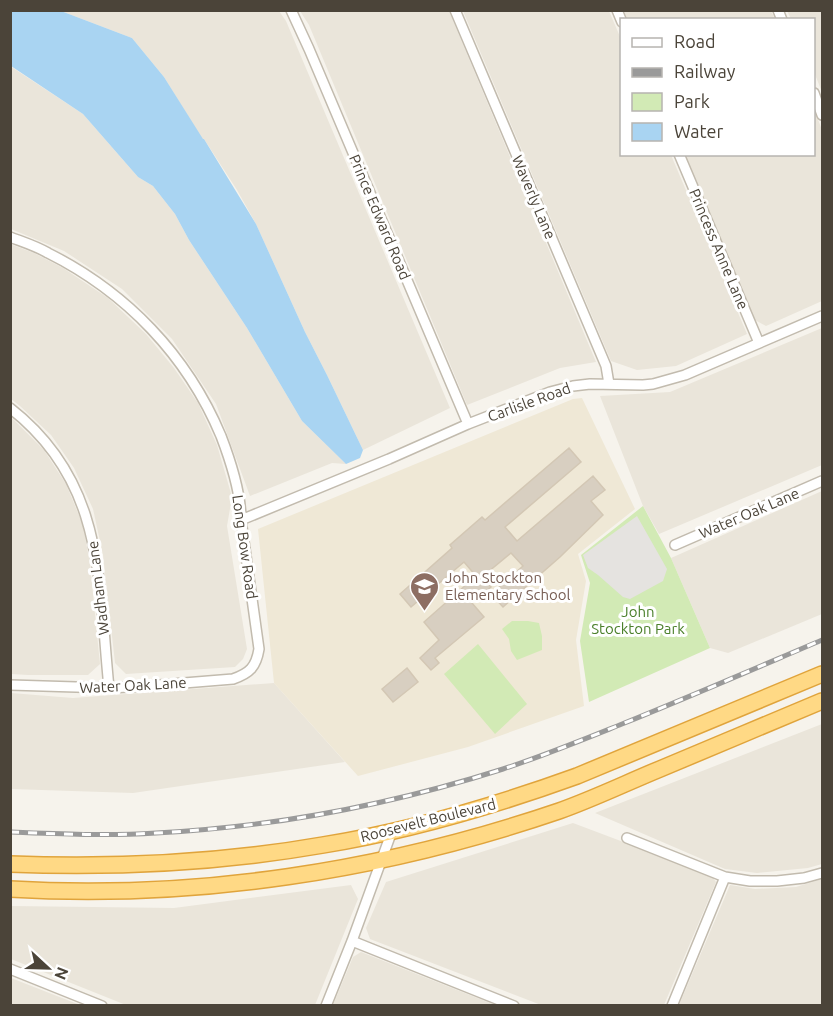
<svg xmlns="http://www.w3.org/2000/svg" width="833" height="1016" font-family="Ubuntu,sans-serif">
	<style>
		.residential { fill: #eae5da }
		.education { fill: #efe8d6 }
		.green { fill: #d2eab5 }
		.parking { fill: #e5e3e0 }
		.water { fill: #a9d4f2 }
		.building { fill: #d8cfc1; stroke: #d3c7b4; stroke-width: 1.5 }
		.lines { fill: none; stroke-linecap: round; stroke-linejoin: round }
		.minor-casing { stroke: #c2bbae; stroke-width: 12 }
		.trunk-casing { stroke: #e0a43c; stroke-width: 18 }
		.minor { stroke: #fff; stroke-width: 9 }
		.trunk { stroke: #ffd985; stroke-width: 15 }
		.rail-casing { stroke: #9a9a9a; stroke-width: 5 }
		.rail { stroke: #fff; stroke-width: 3; stroke-dasharray: 9; stroke-linecap: butt }
		.labels { text-anchor: middle; dominant-baseline: central; stroke-width: 6; stroke-linejoin: round; paint-order: stroke }
		.street-label { font-size: 15px; fill: #4b4439; stroke: #fff }
		.education-label { font-size: 15px; fill: #785e54; stroke: #fff; text-anchor: start }
		.park-label { font-size: 15px; fill: #4a7f2a; stroke: #fff }
	</style>
	<rect width="100%" height="100%" fill="#f6f3ec"/>
	<path class="residential" d="M61 11H279L286 21 450 408 363 450 327 375 305 332 256 224 237 190 204 139 203 140 164 77 132 38Z
		M300 11H449L596 362 560 368 467 405 309 25Z
		M463 11H609L621 39 622 154 671 155 747 334 676 366 637 370 611 361Z
		M624 11H771L775 19H627Z
		M787 11H822V92L814 72V20L791 19Z
		M10 66 83 114 138 177 153 186 175 214 189 240 247 328 302 421 346 464 332 463 250 496 216 404 172 339 122 289 64 251 11 229Z
		M814 109 822 130V301L766 326 755 320 685 155 814 154Z
		M10 244 34 253 63 268 108 298 146 334 174 368 198 403 217 445 232 497 227 526 247 649 243 659 235 667 126 674 115 663 103 555 93 509 74 468 51 435 20 406 11 399Z
		M822 328V465L659 534 643 506 600 396 670 392Z
		M10 416 44 450 66 484 83 525 90 564 100 664 88 675H28L11 674Z
		M822 491V614L728 653 710 648 671 558Z
		M274 683 345 762 133 793 11 789V693L73 698Z
		M822 724V864L808 868 757 873 725 869 595 813Z
		M573 823 711 875 716 882 664 1005H541L370 939 366 928 386 882Z
		M822 879V1005H679L730 885 755 889 796 887Z
		M351 885 358 899 315 1005H126L11 959V906L174 908Z
		M361 952 495 1005H333L353 957Z
		M10 978H11L80 1005H11Z"/>
	<path class="education" d="M582 398 635 509 578 554 586 581 576 640 584 706 468 747 358 776 274 683 258 529 573 399Z"/>
	<path class="green" d="M643 506 671 558 710 648 589 702 580 641 590 583 581 555Z
		M512 621H528L539 623 542 636V650L517 660 511 651 509 639 502 629Z
		M478 644 527 704 495 734 444 674Z"/>
	<path class="parking" d="M637 516 667 569 663 581 630 599 623 597 598 575 588 568 583 555Z"/>
	<path class="water" d="M11 10 61 11 132 38 164 77 203 139H204L256 224 305 332 327 375 363 450 360 458 346 464 302 421 247 328 189 240 175 214 153 186 138 177 83 114 11 66Z"/>
	<path class="building" d="M569 448 581 462 505 527 517 541 593 476 605 490 591 501 603 515 560 557 503 607 491 594 523 566 511 553 482 577 491 587 472 603 484 617 435 658 439 663 431 670 420 658 439 640 424 622 476 576 464 562 411 607 400 594 452 548 450 545 482 517 485 520Z
		M407 668 418 682 393 702 382 689Z"/>
	<g class="lines">
		<defs>
			<path id="minor" d="M291 10 309 49 468 424
				M455 10 606 366 609 384
				M617 10 622 22
				M778 10 782 20
				M814 93 822 115
				M679 154 759 343
				M10 237C23 242 36 246 48 253 126 292 187 355 221 436 231 462 241 492 241 520L259 649C256 667 250 673 233 679L147 686 109 688 10 685
				M10 408C105 482 98 580 109 688
				M241 520 389 459 468 424 550 392 573 386 590 384 643 385 653 384 685 375 822 316
				M675 545 822 481
				M627 838 725 877 750 881H777L804 878 822 873
				M352 941 514 1006
				M10 969 102 1006
				M326 1006 352 941 392 831
				M672 1006 725 877"/>
			<path id="trunk" d="M10 864C115 868 220 863 323 845 410 831 494 806 577 776L822 674
				M10 889C196 900 383 871 559 811 593 799 626 783 660 769 714 746 768 724 822 701"/>
		</defs>
		<use href="#minor" class="minor-casing"/>
		<use href="#trunk" class="trunk-casing"/>
		<use href="#minor" class="minor"/>
		<use href="#trunk" class="trunk"/>
		<defs>
			<path id="rail" d="M10 832C59 834 107 836 156 833 274 827 390 805 503 769 543 756 582 740 622 724 689 697 756 668 822 640"/>
		</defs>
		<use href="#rail" class="rail-casing"/>
		<use href="#rail" class="rail"/>
	</g>
	<defs>
		<symbol id="school-pin" viewBox="-11 -11 22 30"><path d="M0 17L-7.5 6A9.5 9.5 0 1 1 7.5 6Z" fill="#8d6e63" stroke="#fff"/><path d="M0-5L7-2L0 1L-7-2ZM-4 1L0 2.5L4 1V4Q0 6-4 4Z" fill="#fff"/></symbol>
	</defs>
	<g fill-rule="evenodd">
		<use href="#school-pin" x="408" y="570" width="33" height="45"/>
	</g>
	<g class="labels">
		<g class="street-label">
			<text transform="translate(534 197) rotate(67)">Waverly Lane</text>
			<text transform="translate(380 217) rotate(67)">Prince Edward Road</text>
			<text transform="translate(719 249) rotate(67)">Princess Anne Lane</text>
			<text transform="translate(529 402) rotate(-20)">Carlisle Road</text>
			<text transform="translate(749 513) rotate(-23)">Water Oak Lane</text>
			<text transform="translate(245 547) rotate(82)">Long Bow Road</text>
			<text transform="translate(98 588) rotate(-97)">Wadham Lane</text>
			<text transform="translate(133 685) rotate(-3)">Water Oak Lane</text>
			<text transform="translate(428 820) rotate(-14)">Roosevelt Boulevard</text>
		</g>
		<g class="education-label">
			<text x="445" y="577">John Stockton<tspan x="445" dy="17">Elementary School</tspan></text>
		</g>
		<g class="park-label">
			<text x="638" y="611">John<tspan x="638" dy="17">Stockton Park</tspan></text>
		</g>
	</g>
	<rect width="833" height="1016" fill="none" stroke="#4b4439" stroke-width="24"/>
	<rect x="620" y="18" width="195" height="138" fill="#ffffff" stroke="#b7b4b0" stroke-width="1.5"/>
	<rect x="632" y="38" width="30" height="9" fill="#ffffff" stroke="#b7b4b0" stroke-width="1.5"/>
	<text x="674" y="48" font-size="18" fill="#4b4439">Road</text>
	<rect x="632" y="68" width="30" height="9" fill="#9a9a9a" stroke="#b7b4b0" stroke-width="1.5"/>
	<text x="674" y="78" font-size="18" fill="#4b4439">Railway</text>
	<rect x="632" y="93" width="30" height="18" fill="#d2eab5" stroke="#b7b4b0" stroke-width="1.5"/>
	<text x="674" y="108" font-size="18" fill="#4b4439">Park</text>
	<rect x="632" y="123" width="30" height="18" fill="#a9d4f2" stroke="#b7b4b0" stroke-width="1.5"/>
	<text x="674" y="138" font-size="18" fill="#4b4439">Water</text>
	<g transform="translate(48 968) rotate(112)" stroke="#ffffff" stroke-width="4.5" paint-order="stroke">
	<path d="M0-4.5L10 22L0 15L-10 22Z" fill="#4b4439"/>
	<text y="-9" font-size="16" font-weight="bold" text-anchor="middle" fill="#4b4439">N</text>
	</g>
</svg>
